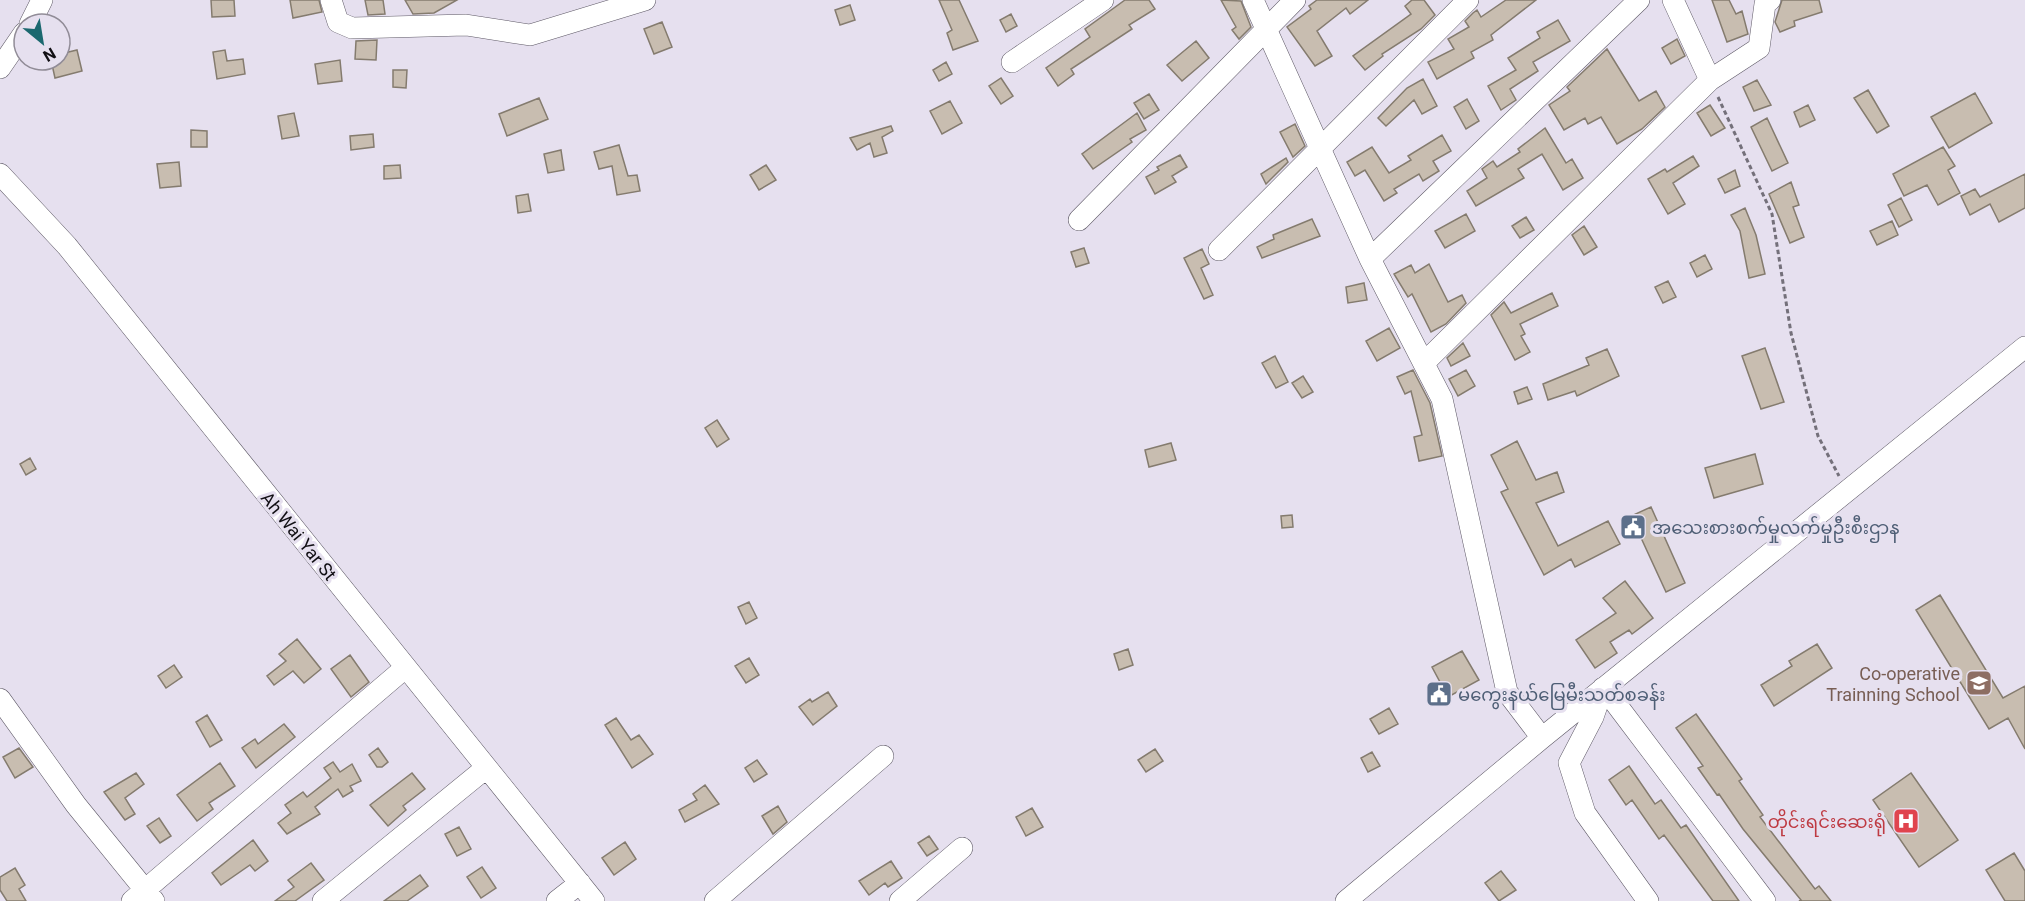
<svg xmlns="http://www.w3.org/2000/svg" width="2025" height="901" font-family="Roboto,'Noto Sans Myanmar',sans-serif">
	<style>
		.building { fill: #c8bdb0; stroke: #847b6e; stroke-width: 1.5 }
		.lines { fill: none; stroke-linecap: round; stroke-linejoin: round }
		.minor-casing { stroke: #5e5966; stroke-width: 22 }
		.path { stroke: #74707a; stroke-width: 3; stroke-dasharray: 4.5 3; stroke-linecap: butt }
		.minor { stroke: #fff; stroke-width: 21 }
		.labels { text-anchor: middle; dominant-baseline: central; stroke-width: 6; stroke-linejoin: round; paint-order: stroke }
		.service-label { font-size: 18px; fill: #4e5e75; stroke: #e6e0ef; text-anchor: start }
		.street-label { font-size: 18px; fill: #110f14; stroke: #e6e0ef }
		.education-label { font-size: 18px; fill: #785e54; stroke: #e6e0ef; text-anchor: end }
		.health-label { font-size: 18px; fill: #be3a42; stroke: #e6e0ef; text-anchor: end }
	</style>
	<rect width="100%" height="100%" fill="#e6e0ef"/>
	<path class="building" d="M211 0H234L235 16 212 17Z
		M290 0H319L322 12 293 18Z
		M365 0H383L385 14 368 15Z
		M405 0H457L434 13 413 14Z
		M939 0H959L978 41 953 50 947 33 952 30Z
		M1125 0H1149L1155 9 1129 25 1132 29 1071 69 1074 74 1058 86 1046 68 1090 37 1085 29Z
		M1221 0 1241 1 1251 27 1239 39 1232 30 1236 27Z
		M1317 0H1368L1350 14 1346 8 1317 31 1332 56 1315 66 1287 27 1311 9 1309 6Z
		M1412 0H1424L1435 15 1421 29 1382 54 1383 56 1365 70 1353 56 1411 14 1405 6Z
		M1506 0H1536L1491 35 1493 40 1471 52 1474 58 1437 79 1428 62 1454 49 1448 39 1469 27 1465 21 1473 13 1477 10 1481 17Z
		M1712 0H1729L1736 14 1742 11 1748 34 1727 42Z
		M1782 0H1819L1822 12 1794 21 1795 26 1780 32 1775 22Z
		M850 5 855 20 840 25 835 10Z
		M1011 14 1017 26 1006 32 1000 20Z
		M1558 20 1570 41 1533 62 1538 71 1510 89 1516 100 1501 110 1488 86 1516 70 1508 58 1540 38 1537 32Z
		M662 22 672 47 654 54 644 29Z
		M1677 39 1685 56 1671 64 1662 48Z
		M377 40 376 60 355 59 356 41Z
		M1196 41 1209 58 1182 81 1167 65Z
		M1607 49 1639 101 1656 91 1665 107 1642 129 1617 144 1601 117 1588 124 1585 118 1564 130 1549 105 1570 91 1567 87Z
		M77 50 82 71 55 78 51 60H60V54Z
		M225 50 227 61 243 59 245 74 217 79 213 52Z
		M340 60 342 81 318 84 315 64Z
		M946 62 952 74 939 81 933 70Z
		M393 70H407L406 88 393 87Z
		M1001 78 1013 96 1001 104 989 86Z
		M1423 79 1437 106 1422 114 1414 100 1386 126 1378 118 1407 88Z
		M1757 80 1771 105 1754 111 1743 87Z
		M1868 90 1889 126 1877 133 1854 98Z
		M1975 93 1992 123 1949 148 1931 117Z
		M1149 94 1159 110 1144 119 1134 103Z
		M539 98 548 119 507 136 499 114Z
		M1467 99 1479 121 1466 129 1454 107Z
		M950 101 962 123 942 134 930 111Z
		M1710 105 1725 128 1711 136 1697 113Z
		M1808 105 1815 120 1800 127 1794 112Z
		M294 113 299 136 282 139 278 116Z
		M1137 113 1146 130 1130 139 1132 142 1093 169 1082 154Z
		M1767 118 1788 163 1772 171 1751 127Z
		M1295 124 1305 146 1293 157 1280 132Z
		M891 126 893 131 882 137 887 153 874 157 870 143 857 150 850 138Z
		M1545 128 1566 163 1572 159 1583 178 1563 190 1542 154 1518 169 1524 178 1476 206 1467 191 1487 178 1482 169 1493 161 1497 167 1520 152 1518 149Z
		M191 130 207 131V147H191Z
		M373 134 374 147 351 150 350 136Z
		M1442 135 1451 151 1433 161 1439 171 1423 181 1419 174 1394 189 1397 193 1384 201 1365 170 1355 176 1347 162 1372 147 1389 173 1411 160 1408 156Z
		M619 145 628 176 637 175 640 191 617 195 612 166 599 169 594 152Z
		M1943 147 1955 166 1948 170 1960 193 1938 205 1927 185 1904 196 1893 174Z
		M561 150 564 170 548 173 544 154Z
		M1180 155 1187 167 1172 176 1176 182 1155 194 1146 177 1159 170 1157 167Z
		M1693 156 1699 166 1673 183 1685 204 1668 214 1648 179 1665 169 1667 172Z
		M1286 158 1288 162 1266 184 1261 174Z
		M179 162 181 186 160 188 157 164Z
		M400 165 401 178 384 179V166Z
		M766 165 776 180 759 190 750 175Z
		M1735 170 1740 186 1725 193 1718 179Z
		M2025 174V208L1999 222 1990 204 1970 215 1961 196 1975 189 1980 197Z
		M1791 182 1799 205 1793 207 1804 237 1790 243 1769 194Z
		M528 194 531 211 518 213 516 196Z
		M1901 198 1912 220 1899 227 1888 205Z
		M1745 208 1756 235 1765 274 1749 278 1740 231 1731 215Z
		M1466 214 1475 231 1445 248 1435 231Z
		M1526 217 1534 230 1520 238 1512 226Z
		M1312 219 1320 236 1262 258 1257 247 1274 239 1273 235Z
		M1892 221 1898 235 1877 245 1870 231Z
		M1584 226 1597 247 1584 255 1572 235Z
		M1084 248 1089 263 1076 267 1071 252Z
		M1202 249 1209 264 1201 268 1213 295 1204 299 1184 258Z
		M1705 255 1712 269 1697 277 1690 263Z
		M1429 264 1448 302 1462 295 1466 303 1446 324 1431 332 1412 294 1408 297 1394 274 1411 265 1415 273Z
		M1668 281 1676 297 1663 303 1655 287Z
		M1364 283 1367 300 1348 303 1346 287Z
		M1552 293 1558 306 1520 324 1525 334 1521 336 1530 352 1515 360 1491 315 1504 302 1511 313Z
		M1389 328 1400 348 1377 361 1366 341Z
		M1463 343 1470 356 1451 366 1447 358Z
		M1765 348 1784 402 1761 409 1742 356Z
		M1607 349 1619 376 1577 396 1575 391 1548 400 1543 384 1589 365 1586 358Z
		M1275 356 1288 382 1276 388 1262 363Z
		M1413 370 1430 403 1442 456 1419 461 1414 437 1422 435 1411 391 1405 394 1397 377Z
		M1466 370 1475 386 1458 396 1449 379Z
		M1303 376 1313 392 1302 398 1292 383Z
		M1527 387 1532 399 1518 404 1514 392Z
		M717 420 729 439 717 447 705 428Z
		M1517 441 1536 480 1557 472 1564 492 1536 503 1558 546 1608 521 1620 544 1575 567 1571 559 1544 575 1501 492 1508 489 1491 455Z
		M1171 443 1176 460 1149 467 1145 450Z
		M1755 454 1763 484 1714 498 1705 468Z
		M30 458 36 469 26 475 20 464Z
		M1651 507 1685 583 1666 592 1631 516Z
		M1292 515 1293 527 1282 528 1281 516Z
		M1625 581 1653 618 1632 634 1629 630 1610 642 1617 653 1595 668 1576 640 1616 613 1603 598Z
		M1940 595 2003 698 2025 686V749L2008 718 1989 729 1916 610Z
		M749 602 757 618 746 624 738 607Z
		M297 639 321 669 304 683 293 671 274 685 267 676 286 661 279 654Z
		M1817 644 1832 668 1774 706 1761 685 1792 666 1789 661Z
		M1128 649 1133 665 1119 670 1114 654Z
		M1462 651 1479 680 1448 697 1432 667Z
		M350 655 369 682 351 697 331 669Z
		M749 658 759 675 746 683 735 666Z
		M174 665 182 677 166 688 158 676Z
		M828 692 837 706 813 725 799 707 810 699 812 702Z
		M1389 708 1398 724 1379 734 1370 719Z
		M1696 714 1742 779 1739 781 1763 815 1760 817 1815 889 1819 886 1831 901H1799L1801 900 1743 829 1719 794 1717 795 1698 768 1703 766 1676 728Z
		M207 715 222 740 210 747 196 722Z
		M616 718 631 740 639 735 653 754 632 768 605 725Z
		M284 724 295 737 256 768 242 748 255 739 258 744Z
		M19 748 33 767 15 778 3 757Z
		M378 748 388 762 382 767H377L369 755Z
		M1155 749 1163 761 1146 772 1138 760Z
		M1372 752 1380 766 1368 772 1361 758Z
		M757 760 767 774 754 782 745 768Z
		M333 762 340 772 352 764 361 781 350 786 353 791 343 797 338 789 315 807 320 814 287 834 278 823 291 813 285 805 303 792 307 797 331 778 324 768Z
		M220 763 235 786 209 803 213 809 197 821 177 795Z
		M1629 766 1655 804 1661 800 1681 828 1686 825 1739 901H1713L1664 835 1659 839 1632 800 1626 805 1609 780Z
		M136 773 144 784 125 798 135 814 125 820 104 792Z
		M412 773 425 789 403 806 406 810 388 826 370 805Z
		M1911 773 1958 840 1919 867 1873 800Z
		M705 785 719 804 685 822 679 810 697 800 693 794Z
		M778 806 787 822 773 834 762 816Z
		M1032 808 1043 827 1026 836 1016 817Z
		M159 818 171 836 160 843 147 826Z
		M459 827 471 849 457 856 445 834Z
		M929 836 938 849 927 856 918 843Z
		M253 840 268 861 255 871 250 865 221 885 212 873Z
		M625 842 636 859 614 875 602 858Z
		M2014 853 2025 871V901H2005L1986 870Z
		M891 861 902 878 888 887 885 883 869 895 859 881Z
		M311 863 324 880 295 901H275L294 887 288 880Z
		M482 867 496 888 481 898 467 877Z
		M15 868 25 885 19 889 26 901H7L0 890V877Z
		M1501 871 1516 890 1499 901 1485 883Z
		M420 875 428 886 407 901H384Z"/>
	<g class="lines">
		<defs>
			<path id="minor" d="M331 0 338 22 352 28 466 25 530 35 645 0
				M1253 0 1370 259 1442 399 1507 692 1542 738
				M1673 0 1710 80
				M30 24 42 0
				M1012 62 1103 0
				M0 68 24 33
				M0 174 67 246 594 901
				M1079 220 1295 0
				M1219 250 1468 0
				M1370 259 1639 0
				M1424 363 1710 80 1759 48 1765 4 1770 0
				M1603 688 1593 717 1569 763 1585 813 1648 901
				M1604 688 1765 901
				M0 699 76 805 154 901
				M132 901 405 668
				M323 901 486 768
				M557 901 580 883
				M715 901 883 756
				M900 901 962 848
				M1346 901 1542 738 2025 347"/>
		</defs>
		<use href="#minor" class="minor-casing"/>
		<path class="path" d="M1718 97 1772 214 1791 333 1818 436 1839 476"/>
		<use href="#minor" class="minor"/>
	</g>
	<defs>
		<symbol id="civic-square" viewBox="-11 -11 22 22"><rect x="-9" y="-9" width="18" height="18" rx="4" fill="#5c6f8a" stroke="#e6e0ef"/><path d="M-.6-6.5H3V-4.5H.6V-3L4-1V1h2V6H-6V1h2V-1L-.6-3ZM-1.2 2.5V6h2.4V2.5Z" fill="#fff"/></symbol>
		<symbol id="school-square" viewBox="-11 -11 22 22"><rect x="-9" y="-9" width="18" height="18" rx="4" fill="#8d6e63" stroke="#e6e0ef"/><path d="M0-5L7-2L0 1L-7-2ZM-4 1L0 2.5L4 1V4Q0 6-4 4Z" fill="#fff"/></symbol>
		<symbol id="hospital-square" viewBox="-11 -11 22 22"><rect x="-9" y="-9" width="18" height="18" rx="4" fill="#e0444e" stroke="#e6e0ef"/><path d="M-5-5h3v3.5h4V-5h3V5h-3V1.5h-4V5h-3Z" fill="#fff"/></symbol>
	</defs>
	<g fill-rule="evenodd">
		<use href="#civic-square" x="1618" y="512" width="30" height="30"/>
		<use href="#school-square" x="1964" y="668" width="30" height="30"/>
		<use href="#civic-square" x="1424" y="679" width="30" height="30"/>
		<use href="#hospital-square" x="1891" y="806" width="30" height="30"/>
	</g>
	<g class="labels">
		<g class="service-label">
			<text x="1652" y="527">အသေးစားစက်မှုလက်မှုဦးစီးဌာန</text>
			<text x="1458" y="694">မကွေးနယ်မြေမီးသတ်စခန်း</text>
		</g>
		<g class="street-label">
			<text transform="translate(299 536) rotate(51)">Ah Wai Yar St</text>
		</g>
		<g class="education-label">
			<text x="1960" y="673">Co-operative<tspan x="1960" dy="21">Trainning School</tspan></text>
		</g>
		<g class="health-label">
			<text x="1886" y="821">တိုင်းရင်းဆေးရုံ</text>
		</g>
	</g>
	<g transform="translate(42 42) rotate(150)"><circle r="28" fill="#e6e0ef" stroke="#918c97" stroke-width="1.5"/>
	<path d="M0-4.5L10 22L0 15L-10 22Z" fill="#1b686f"/>
	<text y="-9" font-size="16" font-weight="bold" text-anchor="middle" fill="#110f14">N</text>
	</g>
</svg>
